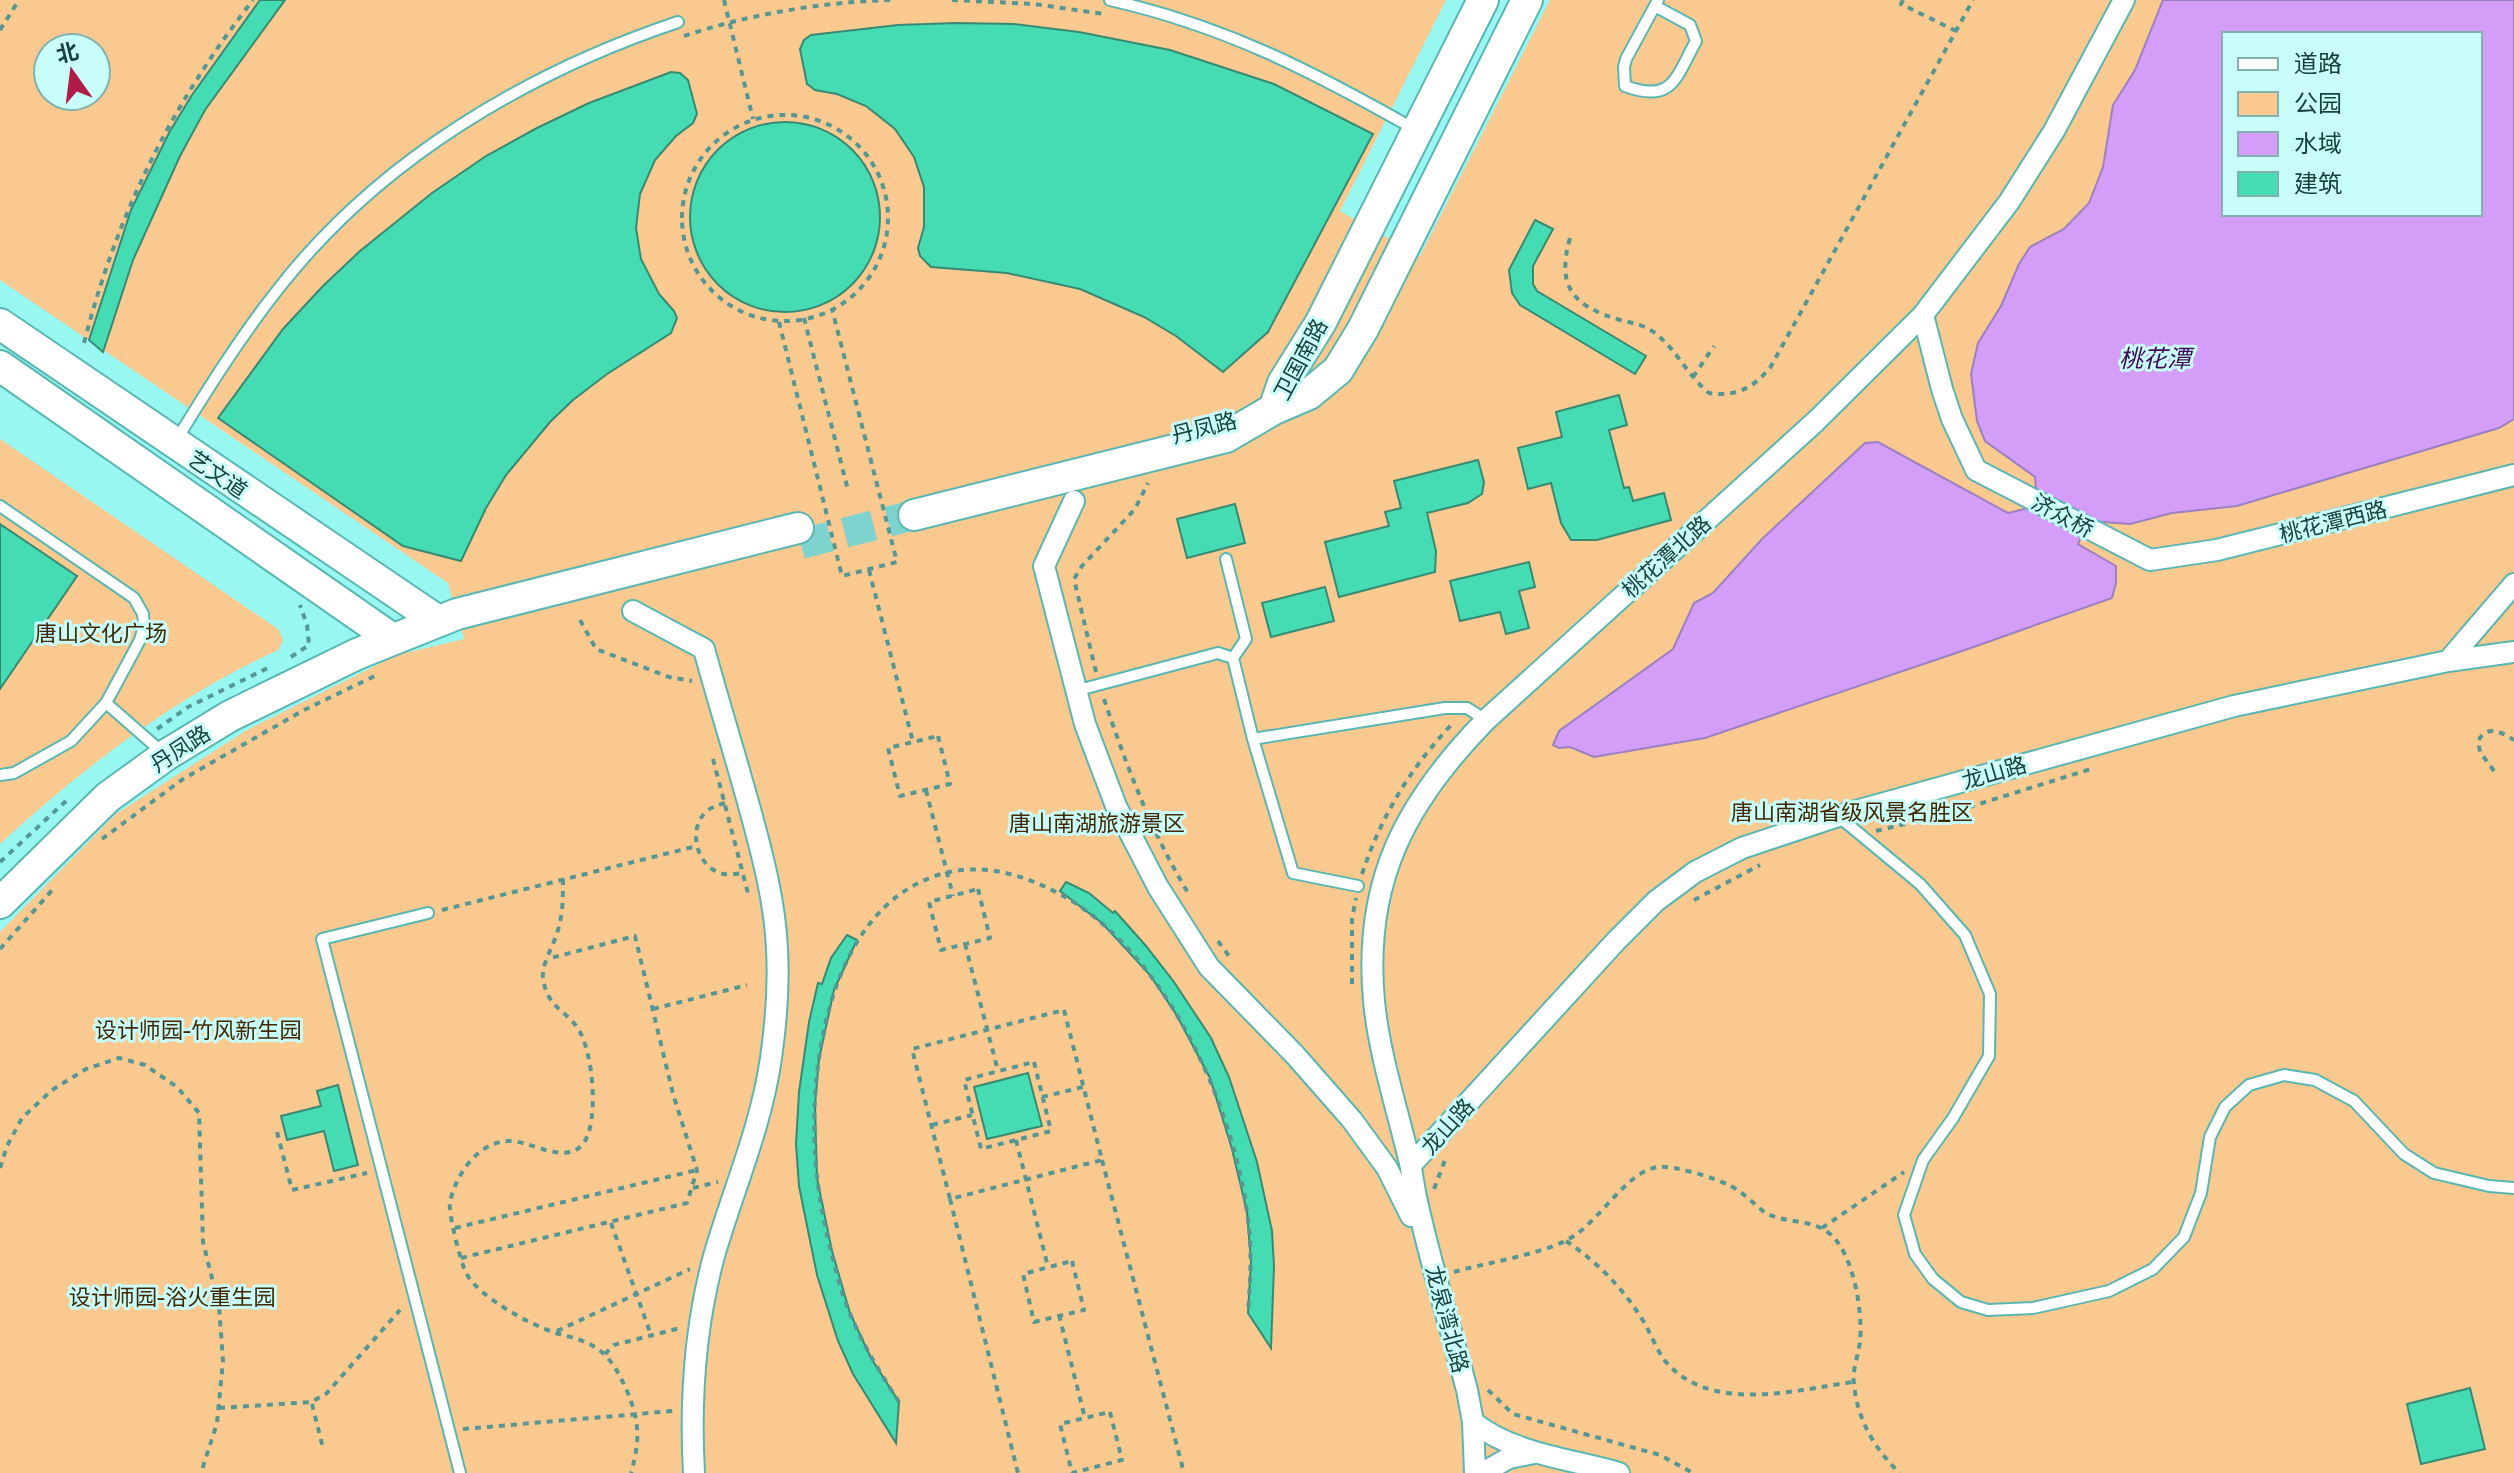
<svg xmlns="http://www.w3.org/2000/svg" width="2514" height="1473" font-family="'Golos Text','Noto Sans SC',sans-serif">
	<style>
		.green { fill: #fac98f; fill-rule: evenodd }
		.water { fill: #d39df8; stroke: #9b81c0; stroke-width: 2; fill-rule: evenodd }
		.building { fill: #46dcb3; stroke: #378a72; stroke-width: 2 }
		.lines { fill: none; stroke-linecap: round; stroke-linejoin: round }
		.secondary-tunnel { stroke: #7fd3ce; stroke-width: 30; stroke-dasharray: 30 15; stroke-linecap: butt }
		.lane-casing { stroke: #59b7b2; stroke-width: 14 }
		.street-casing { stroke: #59b7b2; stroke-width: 24 }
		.secondary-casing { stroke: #59b7b2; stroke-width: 34 }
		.path { stroke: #569794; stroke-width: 4; stroke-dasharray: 6 6; stroke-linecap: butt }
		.lane { stroke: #fff; stroke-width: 10 }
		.street { stroke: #fff; stroke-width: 20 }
		.secondary { stroke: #fff; stroke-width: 30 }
		.labels { text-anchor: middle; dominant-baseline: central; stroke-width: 6; stroke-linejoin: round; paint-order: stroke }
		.street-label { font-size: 22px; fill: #19413f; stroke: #c8fdf9 }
		.park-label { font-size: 22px; fill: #432700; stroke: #c8fdf9 }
		.water-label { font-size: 24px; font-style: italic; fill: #40085b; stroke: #c8fdf9 }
	</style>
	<rect width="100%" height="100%" fill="#99f7f2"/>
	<path class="green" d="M0 0H1446L1340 211 1420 256 1550 0H2514V1473H0V932L116 814 247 730 397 655 464 639 448 583 0 280ZM2224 34H2480V214H2224ZM48 48H96V96H48Z
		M0 439 278 629 283 640 278 650C174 698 85 766 0 844Z"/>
	<path class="water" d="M2163 0H2514V419L2499 428 2237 506 2172 513 2130 524 2088 521 2078 544 2116 566V583L2112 598 1965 650 1705 738 1594 757 1570 747 1559 748 1553 745 1559 731 1673 649 1694 603 1713 593 1762 539 1865 443 1878 442 2008 513 2024 509 2036 491 2035 477 1985 441 1977 421 1971 374 1978 343 2001 306 2019 264 2030 247 2064 229 2089 203 2103 167 2113 105 2135 70ZM2224 34H2480V214H2224Z"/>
	<path class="building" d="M260 0H285L205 110 180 156 133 260 103 352 89 340 131 210 170 131 192 95Z
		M956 23 1014 24 1079 32 1170 50 1274 84 1373 134 1268 332 1223 372 1176 336 1144 317 1080 289 1007 273 931 267 920 256 918 248 924 227V187L914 157 895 129 866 106 837 94 815 90 807 84 800 49 804 40 811 35 898 25Z
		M671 72 680 73 688 80 697 114 693 123 676 136 655 160 640 194 636 228 641 259 659 294 674 311 677 318 671 333 607 374 573 400 550 422 506 475 486 508 461 561 403 546 218 418 283 329 323 286 360 251 432 193 486 156 537 128 589 103Z
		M690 217a95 95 0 1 1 190 0a95 95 0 1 1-190 0Z
		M1535 220 1553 229 1533 266V284L1537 291 1646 356 1635 374 1520 305 1512 293 1509 270Z
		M1619 395 1627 425 1609 430 1624 488 1629 487 1633 501 1664 493 1671 520 1597 540H1571L1561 523 1551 483 1528 489 1518 448 1562 437 1556 412Z
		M1478 460 1484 482 1482 494 1468 503 1427 513 1436 551 1435 572 1339 597 1325 542 1389 526 1385 512 1401 508 1394 481Z
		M1235 504 1245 543 1187 558 1177 519Z
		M0 524 77 576 0 689Z
		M1529 562 1535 587 1519 591 1529 628 1506 634 1500 612 1460 621 1450 581Z
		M1325 587 1334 621 1271 637 1262 603Z
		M1066 882 1089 893 1113 913 1115 911 1146 946 1174 982 1211 1038 1229 1077 1257 1162 1272 1231 1274 1266 1271 1348 1248 1313 1251 1261 1247 1212 1232 1149 1210 1078 1176 1014 1150 975 1102 923 1060 891Z
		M847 935 857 940 834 990 819 1059 815 1105 817 1178 832 1251 850 1313 871 1358 899 1402 896 1443 853 1374 838 1341 817 1275 799 1186 796 1144 799 1092 809 1022 818 983 822 984 831 958Z
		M1028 1073 1042 1126 987 1139 974 1087Z
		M338 1085 358 1165 334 1171 324 1131 287 1140 281 1116 321 1106 317 1091Z
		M2470 1388 2485 1449 2421 1464 2407 1404Z"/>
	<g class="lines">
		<path class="secondary-tunnel" d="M801 544 914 515"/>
		<defs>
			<path id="lane" d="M1110 0C1225 26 1314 72 1416 130
				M1655 6 1690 25 1696 41C1676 77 1673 104 1625 86L1624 67 1626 59 1658 0
				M177 439C209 387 241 336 279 288 379 160 526 73 678 22
				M0 506 134 598 143 614 144 626 140 640 106 703 71 741 14 773 0 775
				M1233 658 1253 739 1293 873 1358 886
				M1075 691 1218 653 1233 658 1246 639 1226 559
				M106 703 162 752
				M1253 739 1445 708H1467L1486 720
				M1838 816 1920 884 1965 935 1990 994 1989 1056 1953 1118 1923 1160 1904 1215 1915 1254 1933 1279 1961 1302 1988 1310 2033 1308 2109 1291 2153 1269 2184 1237 2201 1193 2210 1137 2225 1107 2249 1085 2284 1075 2315 1080 2354 1101 2404 1154 2434 1173 2489 1186 2514 1188
				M428 913 322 939 460 1473"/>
			<path id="street" d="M1923 315 1942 389 1952 419 1976 470 2150 560 2217 550 2514 475
				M1074 501 1044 566 1085 724 1116 806 1158 887 1209 967 1295 1055 1352 1120 1387 1168 1411 1216
				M633 611 704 649C719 704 736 758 751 813 763 857 775 903 777 949 779 985 776 1023 771 1058 761 1128 733 1190 714 1256 695 1326 690 1401 694 1473
				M2448 661 2514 584
				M1411 1165 1616 941 1656 901 1695 872 1742 848 1838 816 2234 706 2448 661 2514 652
				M1473 1422C1513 1454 1571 1459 1619 1473
				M1475 1473 1473 1422 1467 1390C1450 1326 1430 1262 1416 1197 1413 1183 1412 1169 1408 1155 1396 1105 1379 1053 1374 1001 1363 882 1405 803 1486 720L1815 422 1923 315 2009 202 2054 131 2124 0
				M1482 1473 1509 1458 1534 1453"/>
			<path id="secondary" d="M0 324 438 621
				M0 366 391 638
				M1274 409 1283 383 1321 322 1483 0
				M914 515 1226 437 1274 409 1309 394 1338 370 1363 329 1527 0
				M0 903 108 797 166 755 230 716 357 654 457 614 798 528"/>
		</defs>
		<use href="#lane" class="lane-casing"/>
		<use href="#street" class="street-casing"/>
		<use href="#secondary" class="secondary-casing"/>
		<path class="path" d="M724 0 753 119
			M952 0 1034 4 1104 14
			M1903 0 1901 4 1956 31
			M0 30 19 0
			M684 36C750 14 822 2 892 0
			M682 218a103 103 0 1 1 206 0a103 103 0 1 1-206 0Z
			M1570 238C1556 287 1573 306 1620 320 1632 323 1645 325 1655 333 1676 349 1688 376 1709 393 1736 397 1753 388 1770 368L1973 0
			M804 318 848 490
			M779 322 842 576 897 562 832 309
			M84 343C117 214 171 105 253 0
			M1693 377 1714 346
			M869 570 913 742
			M580 620 596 649 669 677 692 681
			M291 657 309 645 307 625 300 605
			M1096 672 1074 579 1082 566 1135 509 1148 483
			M1104 699C1127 767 1152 834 1190 896
			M157 729 188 707 272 666
			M938 736 950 784 900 796 888 748Z
			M713 759 749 897
			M2494 771 2480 752 2478 741C2487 725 2500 731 2514 740
			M926 790 953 896
			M725 803C718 805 712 807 707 811 686 829 697 869 724 874 730 875 737 874 743 873
			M1876 831 1947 814 2094 768
			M102 839 183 779 304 710 379 674
			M0 862 66 801
			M1362 874C1382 814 1411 767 1454 722
			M563 879C563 897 563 916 557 933 553 947 541 965 543 979 548 1008 564 1009 577 1027 593 1049 600 1122 583 1144 564 1166 531 1140 508 1141 478 1142 455 1175 450 1203 448 1213 461 1263 466 1273 479 1297 530 1325 556 1333 573 1338 591 1341 605 1355 615 1365 621 1378 627 1391 640 1422 640 1441 631 1473
			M978 889 990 938 941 950 929 902Z
			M1694 900 1760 865
			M442 910 697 846
			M1218 941 1229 956
			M965 944 998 1071
			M0 949 54 888
			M1352 984V919L1356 898
			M653 1009 747 985
			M1064 1010 1102 1160 950 1199 912 1049Z
			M1034 1062 1051 1131 981 1149 964 1080Z
			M1042 1097 1083 1087
			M932 1125 972 1115
			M277 1132 292 1190 367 1173
			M1016 1140 1048 1267
			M1102 1160 1184 1473
			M0 1168 7 1146 22 1118 52 1090 86 1069 119 1058 145 1065 177 1087 199 1113 203 1242 219 1306 223 1361 217 1423 201 1473
			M693 1188 718 1182
			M1434 1189 1445 1160
			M950 1199 1018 1473
			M611 1223 651 1335
			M455 1228 697 1170
			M1822 1228 1904 1172
			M1566 1241C1597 1262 1622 1287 1642 1319 1651 1333 1656 1350 1666 1362 1711 1414 1795 1390 1853 1382
			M461 1258 687 1203 697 1170 673 1094 635 936 547 959
			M1072 1261 1084 1310 1034 1322 1023 1274Z
			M1454 1272C1485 1263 1537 1255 1565 1241 1599 1225 1624 1172 1658 1167 1674 1165 1714 1178 1729 1185 1741 1191 1752 1202 1763 1211 1783 1225 1810 1217 1830 1234 1854 1254 1863 1313 1860 1342 1858 1356 1852 1371 1854 1384 1857 1419 1875 1450 1900 1473
			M1059 1315 1085 1418
			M557 1331 690 1269
			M605 1354 614 1345 680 1328
			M1488 1390 1513 1414 1660 1455 1693 1473
			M899 1402C875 1365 854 1330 841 1289 831 1253 821 1214 817 1176 806 1078 825 914 935 876 975 862 1016 872 1052 890 1165 945 1237 1110 1249 1228 1252 1257 1250 1285 1248 1313
			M312 1404 323 1448
			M219 1408 311 1402 326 1394 400 1310
			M1110 1412 1122 1460 1072 1473 1060 1424Z
			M463 1429 673 1411"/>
		<use href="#lane" class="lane"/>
		<use href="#street" class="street"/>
		<use href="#secondary" class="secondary"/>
	</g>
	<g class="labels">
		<g class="street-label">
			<text transform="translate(1300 359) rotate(-62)">卫国南路</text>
			<text transform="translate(1204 427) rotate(-14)">丹凤路</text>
			<text transform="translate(218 474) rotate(34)">艺文道</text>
			<text transform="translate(2063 515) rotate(28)">济众桥</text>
			<text transform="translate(2333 521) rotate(-14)">桃花潭西路</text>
			<text transform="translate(1666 556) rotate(-42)">桃花潭北路</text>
			<text transform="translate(180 748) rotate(-33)">丹凤路</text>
			<text transform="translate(1994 772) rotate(-16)">龙山路</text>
			<text transform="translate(1447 1126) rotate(-48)">龙山路</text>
			<text transform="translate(1448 1319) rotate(75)">龙泉湾北路</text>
		</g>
		<g class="park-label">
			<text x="101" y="632">唐山文化广场</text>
			<text x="1852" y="811">唐山南湖省级风景名胜区</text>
			<text x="1097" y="822">唐山南湖旅游景区</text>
			<text x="198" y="1029">设计师园-竹风新生园</text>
			<text x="172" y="1296">设计师园-浴火重生园</text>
		</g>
		<g class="water-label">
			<text x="2155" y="357">桃花潭</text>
		</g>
	</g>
	<rect x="2222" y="32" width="260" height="184" fill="#c8fdf9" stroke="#82b2af" stroke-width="2"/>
	<rect x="2238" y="58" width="40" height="12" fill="#ffffff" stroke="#82b2af" stroke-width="2"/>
	<text x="2294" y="72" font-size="24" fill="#19413f">道路</text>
	<rect x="2238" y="92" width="40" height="24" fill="#fac98f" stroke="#82b2af" stroke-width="2"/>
	<text x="2294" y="112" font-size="24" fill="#19413f">公园</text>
	<rect x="2238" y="132" width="40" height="24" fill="#d39df8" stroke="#82b2af" stroke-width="2"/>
	<text x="2294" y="152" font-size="24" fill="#19413f">水域</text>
	<rect x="2238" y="172" width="40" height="24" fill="#46dcb3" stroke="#82b2af" stroke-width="2"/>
	<text x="2294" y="192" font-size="24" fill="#19413f">建筑</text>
	<g transform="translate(72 72) rotate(346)"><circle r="38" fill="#c8fdf9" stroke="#82b2af" stroke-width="2"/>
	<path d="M0-6L14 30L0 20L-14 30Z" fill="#af1c48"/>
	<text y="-12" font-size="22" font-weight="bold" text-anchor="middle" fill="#19413f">北</text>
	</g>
</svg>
